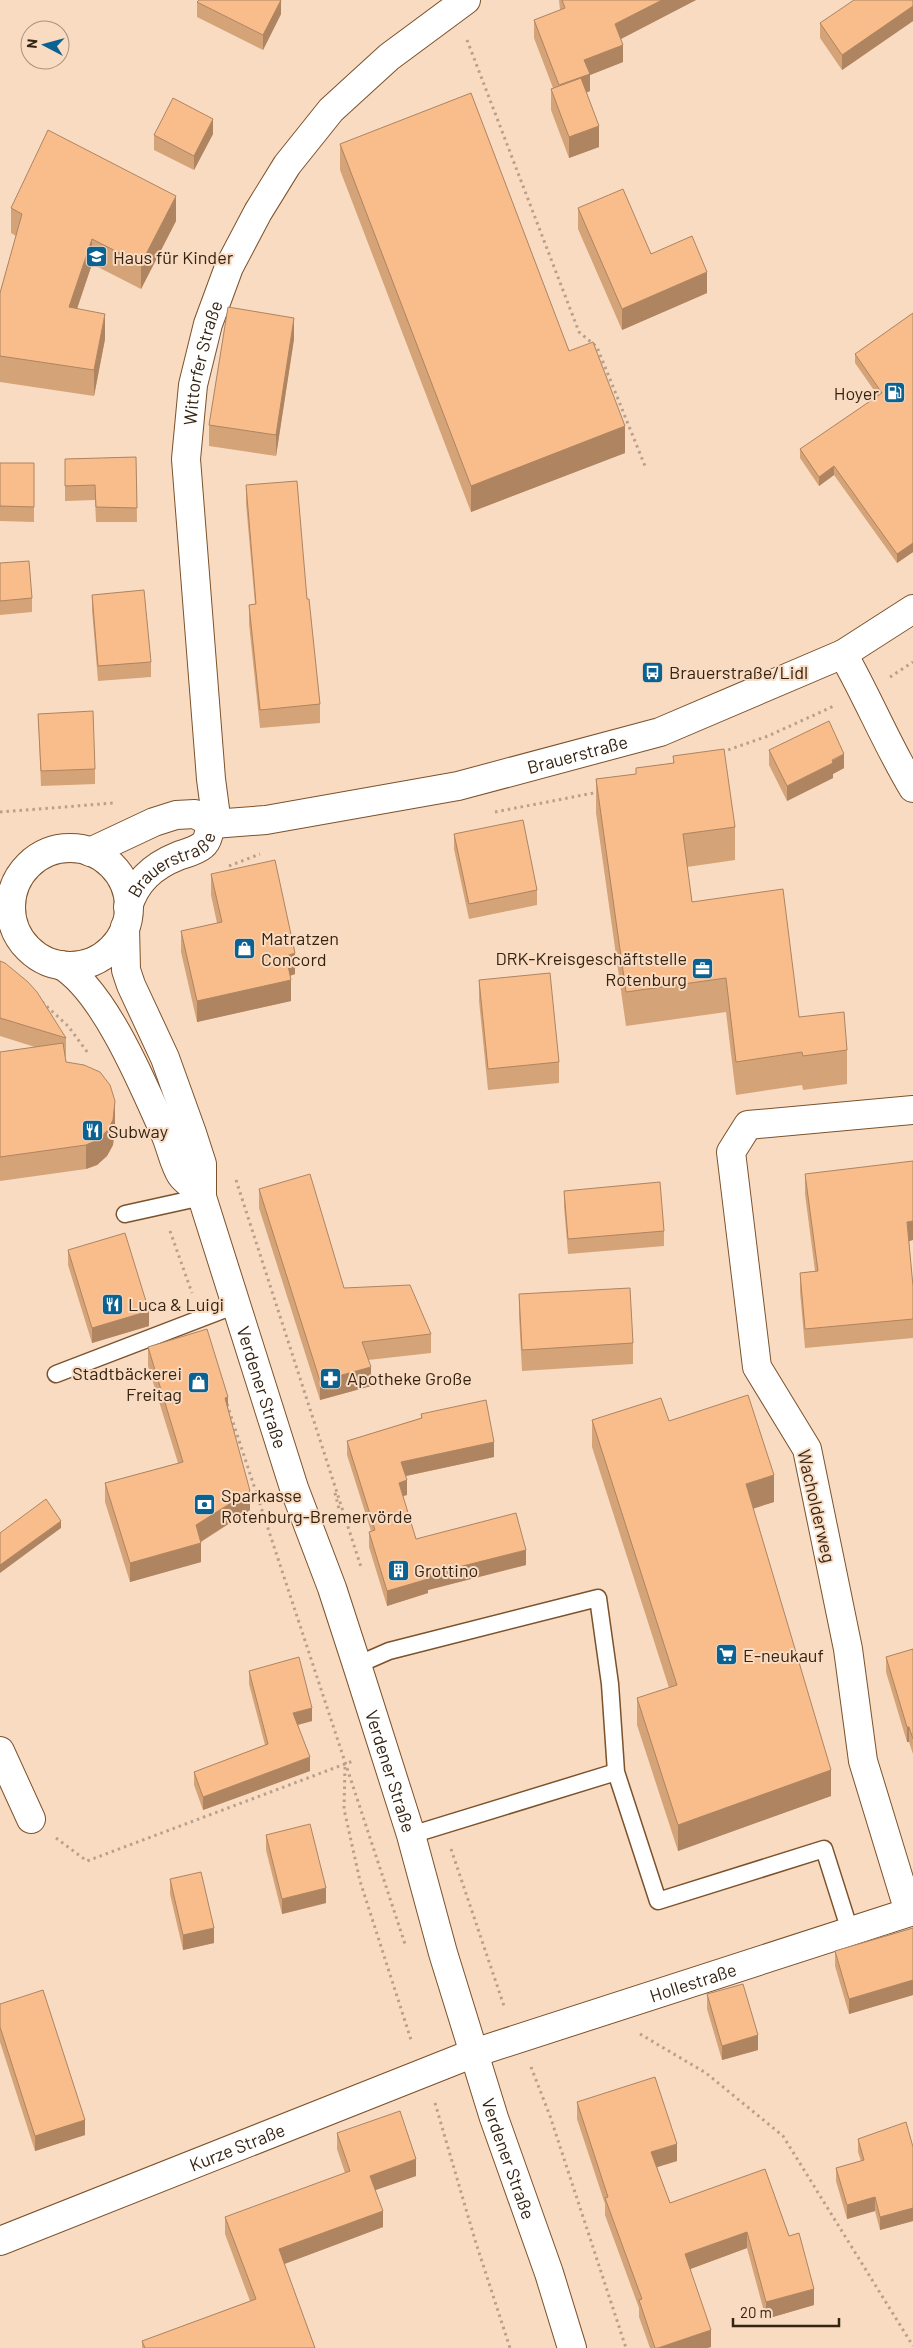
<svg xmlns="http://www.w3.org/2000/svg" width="913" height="2348" font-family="Barlow,sans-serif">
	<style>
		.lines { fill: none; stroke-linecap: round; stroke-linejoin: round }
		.service-casing { stroke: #7c522b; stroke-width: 19 }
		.minor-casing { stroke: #7c522b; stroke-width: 30 }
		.primary-casing { stroke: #7c522b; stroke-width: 30 }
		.path { stroke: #ba9f89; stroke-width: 3; stroke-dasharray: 2.5 4; stroke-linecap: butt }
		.service { stroke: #fff; stroke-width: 16 }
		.minor { stroke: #fff; stroke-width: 28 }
		.primary { stroke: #fff; stroke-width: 28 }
		.wall { fill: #d5a378 }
		.shaded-wall { fill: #ae8461 }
		.building { fill: #f8bd8b; stroke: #ae8461 }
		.labels { text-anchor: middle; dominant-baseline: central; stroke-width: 4; stroke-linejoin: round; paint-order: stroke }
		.poi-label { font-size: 18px; fill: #362413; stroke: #f9dbc2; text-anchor: start }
		.street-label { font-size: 18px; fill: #362413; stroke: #f9dbc2 }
	</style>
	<rect width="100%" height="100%" fill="#f9dbc2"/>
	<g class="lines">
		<defs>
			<path id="service" d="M125 1214 202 1197
				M56 1374 236 1305
				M357 1665 389 1651 598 1598 610 1684 616 1772 658 1901 824 1849 850 1931
				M411 1835 616 1772"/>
			<g id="minor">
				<path d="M843 654C868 698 887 745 913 788"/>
				<path id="s1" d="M217 824 211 779 186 459 193 385 208 324 229 267 258 212 287 165 331 110 389 57 466 0"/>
				<path d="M0 1751 31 1819"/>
				<path d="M909 1912 863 1761 848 1649 807 1449 757 1367 731 1152 748 1125 913 1110"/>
				<path id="s2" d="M0 2241 474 2053 913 1911"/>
			</g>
			<g id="primary">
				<circle cx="70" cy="907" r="59"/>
				<path id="s3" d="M90 852 154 822 176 815 195 814 213 824 266 820 458 786 660 732 843 654 913 609"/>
				<path id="s4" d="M128 907C136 881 153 866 178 856 186 853 196 851 203 845 211 839 206 827 217 824"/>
				<path d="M125 927 126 970 131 985 165 1058 192 1133 202 1164V1197"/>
				<path id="s5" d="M61 965C105 991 145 1089 166 1136 171 1148 174 1164 181 1175 187 1184 198 1187 202 1197L294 1488 332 1588 357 1665 411 1835 443 1953 494 2118 549 2273 572 2348"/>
			</g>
		</defs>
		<use href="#service" class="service-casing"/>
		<use href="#minor" class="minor-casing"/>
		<use href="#primary" class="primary-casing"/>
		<path class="path" d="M467 40 579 332 597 347 645 466
			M890 677 913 662
			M722 752 768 736 834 706
			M0 812 114 803
			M495 812 599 792
			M229 866 260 854
			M42 1002 68 1026 88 1053
			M236 1180 361 1567
			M170 1231 192 1293
			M227 1404 405 1944
			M335 1493 339 1509
			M345 1767 344 1809 360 1881 412 2043
			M56 1838 87 1861 353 1761
			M451 1849 505 2009
			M640 2034 706 2073 783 2136 913 2346
			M531 2067 550 2116 626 2348
			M435 2103 475 2240 510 2348"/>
		<use href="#service" class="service"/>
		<use href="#minor" class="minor"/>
		<use href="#primary" class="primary"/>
	</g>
	<path class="wall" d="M281 0V14L263 50 197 17V2Z
		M559 0H696L621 39 623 62 590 75V91L586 93 599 147 569 158 551 110V89L553 88 534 38V20L560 10Z
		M913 0V21L842 70 820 38V23Z
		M213 134 194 170 154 150V135Z
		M340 144 569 351 625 453 471 512 340 170Z
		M11 208 176 221 141 289 92 264 77 308 105 339 94 396 0 382V293L16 236 11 233Z
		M578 208 651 254 707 293 622 330 578 229Z
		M913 313V552L897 563 834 475 819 486 800 458V449L878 396 855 363V354Z
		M294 339 276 456 209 446V425Z
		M136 457 137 522H96L95 500 65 501V459Z
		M0 463H34V522L0 521Z
		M246 485 307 599 320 704V723L260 728 249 624V605L255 604 246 504Z
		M0 563 32 598V612L0 615Z
		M92 595 151 662V677L98 681 92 610Z
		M38 714 95 769V784L41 786Z
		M769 750 844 768 833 774V778L787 801 769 765Z
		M673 756 735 827V860L687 867 692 902 799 1017 847 1050V1084L803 1090 802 1085 736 1095 726 1012 626 1026 596 813V779L636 774V768L673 763Z
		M454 834 537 890V905L469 919 454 849Z
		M211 874 295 974 290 976 291 1001 197 1022 181 952V931L217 923 211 895Z
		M0 961 66 1038V1057L65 1056 66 1062 115 1126 113 1145 107 1156 97 1165 86 1169 0 1181V1052L35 1047 0 1036Z
		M479 980 559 1062V1083L488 1090 479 1001Z
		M805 1174 909 1241 913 1286V1338L805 1348 800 1292V1273L815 1271 805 1194Z
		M259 1189 344 1288 431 1334V1353L368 1360 371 1386 320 1400 259 1208Z
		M564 1191 664 1231V1246L568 1254 564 1206Z
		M68 1250 149 1326 92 1343 68 1265Z
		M519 1294 633 1343V1364L522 1371 519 1316Z
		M148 1347 228 1407 250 1510 201 1542V1562L130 1582 105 1502V1483L178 1463 148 1366Z
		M421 1414 494 1457 406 1476 407 1495 403 1496 416 1539 526 1565 428 1590V1593L387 1606 369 1547V1532L371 1531 347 1455V1441L421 1418Z
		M592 1420 669 1421 774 1502 753 1508 831 1796 678 1851 637 1725V1698L669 1688 592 1447Z
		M913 1649V1754L909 1742H907L886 1672V1657Z
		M249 1671 312 1721 298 1725 310 1771 203 1810 194 1785V1772L265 1745 249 1684Z
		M266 1835 326 1903 282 1914 266 1850Z
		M170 1879 214 1943 183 1950 170 1894Z
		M913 1928V1995L849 2014 835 1966V1951Z
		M707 1994 758 2050 722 2060 707 2009Z
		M0 2004 85 2135 35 2151 0 2042Z
		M577 2102 677 2161 657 2167 670 2203 765 2169 814 2305 766 2319 747 2248 690 2269 711 2347 707 2348H650L639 2317V2308L605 2215V2204L577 2119Z
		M337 2133 416 2176 375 2190 383 2227 284 2264 315 2348H142V2341L250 2301 225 2234V2217L345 2173 337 2149Z
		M858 2139 913 2147V2221L880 2230 875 2211 847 2219 836 2181V2168L861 2161 858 2152Z"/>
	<path class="shaded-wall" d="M281 0V14L263 50V35Z
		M662 0H696L615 42V24Z
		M913 6V21L842 70V55Z
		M623 45V62L590 75V91L559 103 584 60Z
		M213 119V134L194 170V156Z
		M599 126V147L569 158V137Z
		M176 196V221L141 289V264Z
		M92 239V264L69 333V307Z
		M707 272V293L622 330V309Z
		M105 314V339L94 396V370Z
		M294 318V339L276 456V435Z
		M625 426V453L471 512V486Z
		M834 466V475L819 486V477Z
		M913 543V552L897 563V554Z
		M844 754V768L833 774V778L787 801V786Z
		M295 953V974L286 977V956Z
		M291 980V1001L197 1022V1001Z
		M115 1101V1126L113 1145 107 1156 97 1165 86 1169V1145Z
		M913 1221V1240L907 1242V1222Z
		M149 1311V1326L92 1343V1328Z
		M371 1367V1386L320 1400V1381Z
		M228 1397V1416L225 1398Z
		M494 1442V1457L401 1477V1462Z
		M774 1475V1502L746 1511V1484Z
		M407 1480V1495L399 1497V1483Z
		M250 1491V1510L197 1544 201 1543V1562L130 1582V1563L196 1525Z
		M61 1521V1528L0 1573V1565Z
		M526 1550V1565L428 1590V1593L387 1606V1591L427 1575Z
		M312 1708V1721L293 1726V1713Z
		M907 1727H909V1742H907Z
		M310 1757V1771L203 1810V1797Z
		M831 1770V1796L678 1851V1825Z
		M326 1888V1903L282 1914V1899Z
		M214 1928V1943L183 1950V1935Z
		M913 1980V1995L849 2014V1999Z
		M758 2035V2050L722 2060V2046Z
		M85 2120V2135L35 2151V2136Z
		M677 2144V2161L651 2169V2152Z
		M416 2159V2176L370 2192V2176Z
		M875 2197V2211L847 2219V2205Z
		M913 2208V2221L880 2230V2217Z
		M383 2211V2227L279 2266V2249Z
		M747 2232V2248L685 2271V2254Z
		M814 2289V2305L766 2319V2302Z
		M711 2330V2347L707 2348H658Z"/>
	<path class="building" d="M199 0H281L263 35 197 2Z
		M562 0H662L615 24 623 45 584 60 590 74 559 85 534 20 565 8Z
		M854 0H913V6L842 55 820 23Z
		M581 78 599 126 569 137 551 89Z
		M471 93 569 351 593 342 625 426 471 486 340 144Z
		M173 98 213 119 194 156 154 135Z
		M48 130 176 196 141 264 92 239 69 307 105 314 94 370 0 356V293L22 214 11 208Z
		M623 189 651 254 692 236 707 272 622 309 578 208Z
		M228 307 294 318 276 435 209 425Z
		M913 313V543L897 554 834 466 819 477 800 449 882 393 855 354Z
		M136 457 137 508 96 507 95 485 65 486V459Z
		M0 463H34V507L0 506Z
		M297 481 307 599H309L320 704 260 710 249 605 256 604 246 485Z
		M29 561 32 598 0 601V563Z
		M144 590 151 662 98 666 92 595Z
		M93 711 95 769 41 771 38 714Z
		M829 721 844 754 832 760 833 763 787 786 769 750Z
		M724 749 735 827 683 834 692 902 783 889 799 1017 844 1012 847 1050 803 1056 802 1052 736 1062 726 978 626 992 596 779 636 774V768L674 763 673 756Z
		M523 820 537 890 469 904 454 834Z
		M275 860 295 953 286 956 291 980 197 1001 181 931 222 922 211 874Z
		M0 961 5 963 28 982 37 992 66 1038 0 1018Z
		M550 973 559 1062 488 1069 479 980Z
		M63 1043 66 1062 84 1065 100 1072 110 1085 115 1101 113 1120 107 1131 97 1140 86 1145 0 1157V1052Z
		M913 1161V1221L907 1222 913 1286V1319L805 1329 800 1273 818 1271 805 1174Z
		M310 1174 344 1288 410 1285 431 1334 362 1342 371 1367 320 1381 259 1189Z
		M660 1182 664 1231 568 1239 564 1191Z
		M125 1233 149 1311 92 1328 68 1250Z
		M630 1288 633 1343 522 1350 519 1294Z
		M207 1329 228 1397 225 1398 250 1491 196 1525 201 1543 130 1563 105 1483 183 1462 148 1347Z
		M748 1395 774 1475 746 1484 831 1770 678 1825 637 1698 677 1685 592 1420 661 1398 669 1421Z
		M486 1400 494 1442 401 1462 407 1480 399 1483 416 1539 516 1513 526 1550 427 1575 428 1579 387 1591 369 1532 375 1530 347 1441 422 1418 421 1414Z
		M46 1499 61 1521 0 1565V1533Z
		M913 1649V1739L909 1727H907L886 1657Z
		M299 1657 312 1708 293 1713 310 1757 203 1797 194 1772 268 1744 249 1671Z
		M310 1824 326 1888 282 1899 266 1835Z
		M201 1872 214 1928 183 1935 170 1879Z
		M913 1928V1980L849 1999 835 1951Z
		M743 1984 758 2035 722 2046 707 1994Z
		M43 1990 85 2120 35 2136 0 2027V2004Z
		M655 2077 677 2144 651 2152 670 2203 765 2169 789 2236 799 2233 814 2289 766 2302 747 2232 685 2254 711 2330 658 2348H655L639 2300 642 2299 605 2198 608 2197 577 2102Z
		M400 2111 416 2159 370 2176 383 2211 279 2249 315 2348H145L142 2341 256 2299 225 2217 350 2171 337 2133Z
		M906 2122 913 2147V2208L880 2217 875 2197 847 2205 836 2168 864 2160 858 2139Z"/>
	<defs>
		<symbol id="school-square" viewBox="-11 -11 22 22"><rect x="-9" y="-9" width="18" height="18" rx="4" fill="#0a6293" stroke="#f9dbc2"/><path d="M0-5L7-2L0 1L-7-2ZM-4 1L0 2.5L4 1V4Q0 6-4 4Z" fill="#fff"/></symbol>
		<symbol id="fuel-square" viewBox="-11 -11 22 22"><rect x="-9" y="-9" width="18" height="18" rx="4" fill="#0a6293" stroke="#f9dbc2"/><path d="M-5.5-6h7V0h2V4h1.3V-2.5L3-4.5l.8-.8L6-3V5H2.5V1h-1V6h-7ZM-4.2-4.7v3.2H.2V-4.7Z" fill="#fff"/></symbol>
		<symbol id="bus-square" viewBox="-11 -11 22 22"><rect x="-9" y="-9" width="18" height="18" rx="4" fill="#0a6293" stroke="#f9dbc2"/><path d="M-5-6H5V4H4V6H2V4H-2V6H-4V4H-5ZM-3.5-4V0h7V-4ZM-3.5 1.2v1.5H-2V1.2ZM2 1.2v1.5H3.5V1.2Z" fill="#fff"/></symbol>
		<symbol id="shop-square" viewBox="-11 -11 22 22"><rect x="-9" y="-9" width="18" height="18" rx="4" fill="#0a6293" stroke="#f9dbc2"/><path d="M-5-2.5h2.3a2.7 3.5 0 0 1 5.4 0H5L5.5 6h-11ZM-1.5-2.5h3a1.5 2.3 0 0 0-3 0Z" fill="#fff"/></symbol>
		<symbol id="office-square" viewBox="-11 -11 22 22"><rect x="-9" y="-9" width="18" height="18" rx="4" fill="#0a6293" stroke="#f9dbc2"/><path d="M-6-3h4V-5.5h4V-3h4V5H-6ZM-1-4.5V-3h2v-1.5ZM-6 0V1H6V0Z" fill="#fff"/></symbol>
		<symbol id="restaurant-square" viewBox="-11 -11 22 22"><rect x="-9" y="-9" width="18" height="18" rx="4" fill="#0a6293" stroke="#f9dbc2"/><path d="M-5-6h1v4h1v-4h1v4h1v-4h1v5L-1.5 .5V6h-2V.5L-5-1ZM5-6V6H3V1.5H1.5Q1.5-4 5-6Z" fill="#fff"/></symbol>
		<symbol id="pharmacy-square" viewBox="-11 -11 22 22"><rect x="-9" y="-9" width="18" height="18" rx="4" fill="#0a6293" stroke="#f9dbc2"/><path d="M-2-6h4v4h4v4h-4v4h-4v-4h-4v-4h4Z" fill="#fff"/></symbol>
		<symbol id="bank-square" viewBox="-11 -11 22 22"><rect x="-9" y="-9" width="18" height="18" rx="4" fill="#0a6293" stroke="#f9dbc2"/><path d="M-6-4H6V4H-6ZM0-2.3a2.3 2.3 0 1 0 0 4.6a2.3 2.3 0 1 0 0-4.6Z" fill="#fff"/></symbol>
		<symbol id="building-square" viewBox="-11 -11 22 22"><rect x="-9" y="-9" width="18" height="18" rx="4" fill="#0a6293" stroke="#f9dbc2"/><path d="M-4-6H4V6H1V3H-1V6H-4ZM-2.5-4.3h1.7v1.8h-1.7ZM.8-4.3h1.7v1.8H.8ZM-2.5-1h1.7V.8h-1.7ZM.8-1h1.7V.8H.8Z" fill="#fff"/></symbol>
		<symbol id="supermarket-square" viewBox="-11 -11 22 22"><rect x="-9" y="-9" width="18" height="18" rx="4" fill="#0a6293" stroke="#f9dbc2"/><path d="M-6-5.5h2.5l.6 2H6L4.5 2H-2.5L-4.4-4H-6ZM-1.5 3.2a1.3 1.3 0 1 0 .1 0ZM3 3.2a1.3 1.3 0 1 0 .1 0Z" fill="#fff"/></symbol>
	</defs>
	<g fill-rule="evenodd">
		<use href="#school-square" x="84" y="244" width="25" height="25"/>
		<use href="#fuel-square" x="882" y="380" width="25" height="25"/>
		<use href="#bus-square" x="640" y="660" width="25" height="25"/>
		<use href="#shop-square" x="232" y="936" width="25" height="25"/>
		<use href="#office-square" x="690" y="956" width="25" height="25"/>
		<use href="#restaurant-square" x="80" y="1118" width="25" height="25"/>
		<use href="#restaurant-square" x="100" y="1292" width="25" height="25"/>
		<use href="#pharmacy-square" x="318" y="1366" width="25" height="25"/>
		<use href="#shop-square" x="186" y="1370" width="25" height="25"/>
		<use href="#bank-square" x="192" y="1492" width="25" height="25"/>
		<use href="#building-square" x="386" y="1558" width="25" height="25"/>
		<use href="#supermarket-square" x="714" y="1642" width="25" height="25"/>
	</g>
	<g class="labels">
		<g class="poi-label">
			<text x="113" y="257">Haus für Kinder</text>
			<text x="879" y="393" text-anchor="end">Hoyer</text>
			<text x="669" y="672">Brauerstraße/Lidl</text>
			<text x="261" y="938">Matratzen<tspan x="261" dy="21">Concord</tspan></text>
			<text x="687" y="958" text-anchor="end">DRK-Kreisgeschäftstelle<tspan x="687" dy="21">Rotenburg</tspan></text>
			<text x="108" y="1131">Subway</text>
			<text x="128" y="1304">Luca &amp; Luigi</text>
			<text x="182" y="1373" text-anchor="end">Stadtbäckerei<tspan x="182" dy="21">Freitag</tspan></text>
			<text x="347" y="1378">Apotheke Große</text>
			<text x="221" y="1495">Sparkasse<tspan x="221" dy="21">Rotenburg-Bremervörde</tspan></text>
			<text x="414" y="1570">Grottino</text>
			<text x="743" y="1655">E-neukauf</text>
		</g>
		<g class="street-label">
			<text stroke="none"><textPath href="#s1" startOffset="464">Wittorfer Straße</textPath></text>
			<text stroke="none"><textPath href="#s3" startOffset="505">Brauerstraße</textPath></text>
			<text stroke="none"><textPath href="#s4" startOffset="64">Brauerstraße</textPath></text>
			<text stroke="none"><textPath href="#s5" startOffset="475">Verdener Straße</textPath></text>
			<text transform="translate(817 1506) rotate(77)">Wacholderweg</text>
			<text stroke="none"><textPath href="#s5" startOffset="880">Verdener Straße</textPath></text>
			<text stroke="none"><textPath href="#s2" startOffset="740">Hollestraße</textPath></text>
			<text stroke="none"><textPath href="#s2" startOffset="255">Kurze Straße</textPath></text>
			<text stroke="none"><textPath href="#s5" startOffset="1285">Verdener Straße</textPath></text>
		</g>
	</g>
	<g transform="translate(45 45) rotate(276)"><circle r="24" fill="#f9dbc2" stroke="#ab927c"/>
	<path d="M0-4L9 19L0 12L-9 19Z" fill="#0a6293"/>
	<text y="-8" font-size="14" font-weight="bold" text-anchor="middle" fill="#362413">N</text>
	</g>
	<path d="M733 2318v8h106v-8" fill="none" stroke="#362413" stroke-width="2.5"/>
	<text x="740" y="2318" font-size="15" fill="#362413" stroke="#f9dbc2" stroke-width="4" paint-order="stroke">20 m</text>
</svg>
